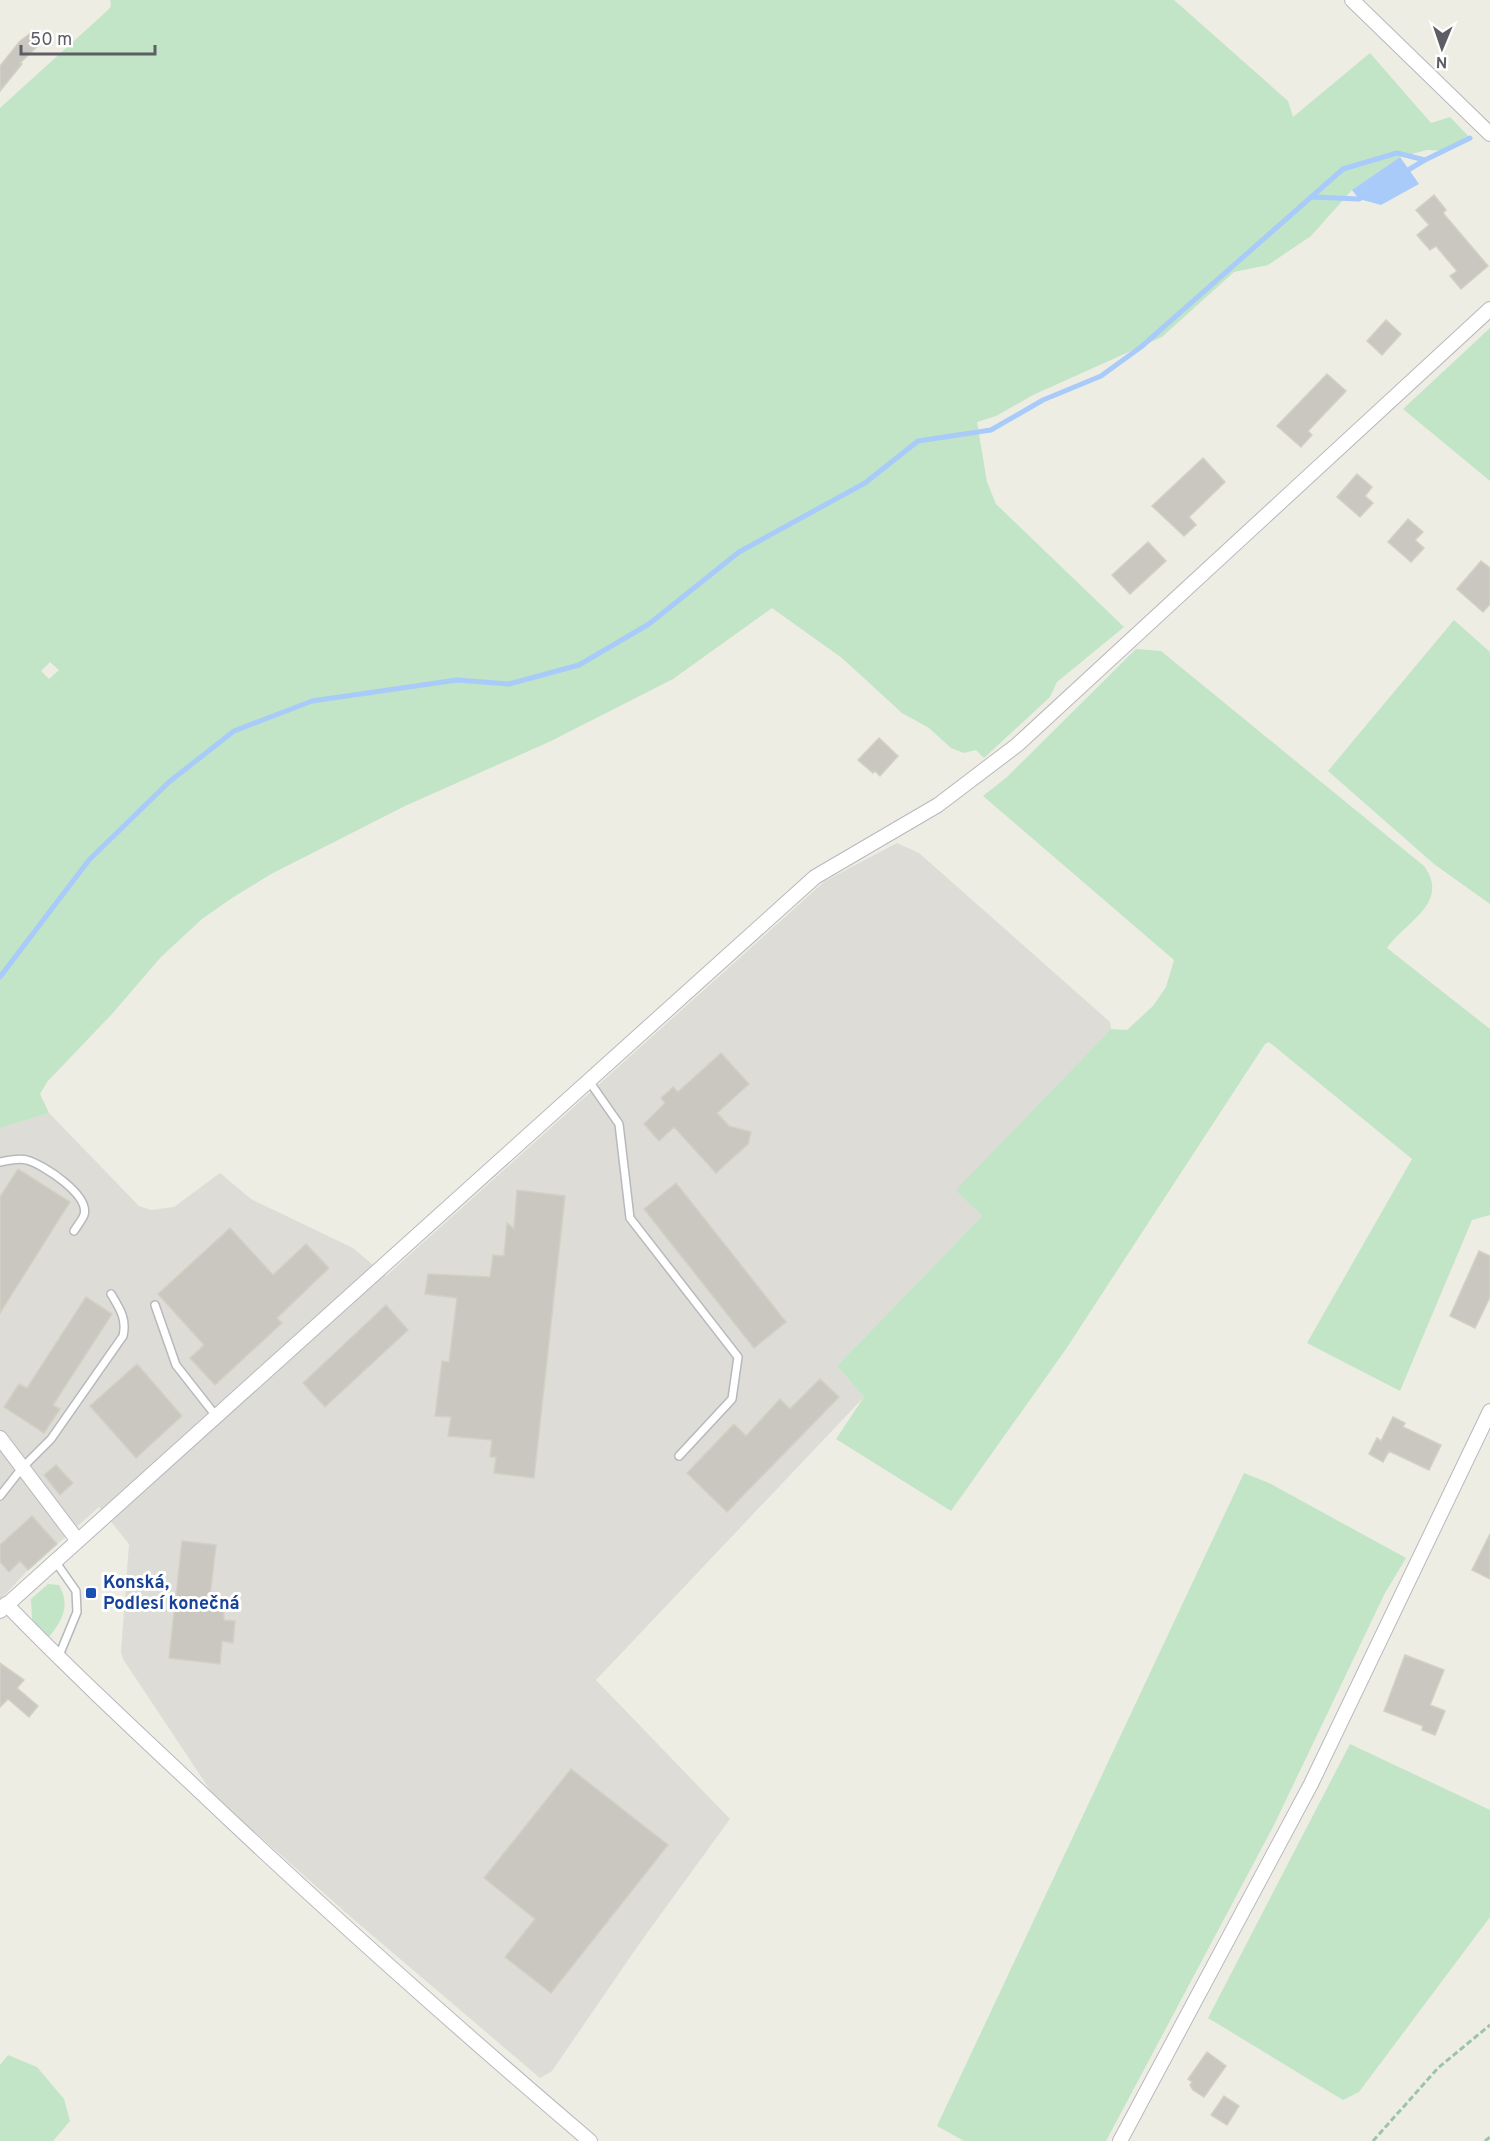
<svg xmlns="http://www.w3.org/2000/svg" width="1490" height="2141" font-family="Overpass,sans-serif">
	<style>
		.industrial { fill: #dddcd6 }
		.green { fill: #c2e4c7; fill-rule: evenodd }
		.water { fill: #a8cbfa }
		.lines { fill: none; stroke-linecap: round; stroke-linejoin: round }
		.stream { stroke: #a8cbfa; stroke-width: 5 }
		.building { fill: #cac7c1; stroke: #d2d0c3; stroke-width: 1.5 }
		.lane-casing { stroke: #b7b8bd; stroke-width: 10 }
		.street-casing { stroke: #b7b8bd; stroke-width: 16 }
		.path { stroke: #9cc4ad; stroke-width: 3; stroke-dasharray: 6 3; stroke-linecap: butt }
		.lane { stroke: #fff; stroke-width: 7 }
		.street { stroke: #fff; stroke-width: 14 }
		.transit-dot { fill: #1a4fb4; stroke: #fff; stroke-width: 2 }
		.labels { text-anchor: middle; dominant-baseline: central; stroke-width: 6; stroke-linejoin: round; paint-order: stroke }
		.transit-label { font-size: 18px; font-weight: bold; fill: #164399; stroke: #fff; text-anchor: start }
	</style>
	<rect width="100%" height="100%" fill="#eeede4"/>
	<path class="industrial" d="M897 843 919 853 1110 1022 1111 1029 957 1190 982 1216 837 1366 864 1397 596 1680 730 1819 637 1947 552 2071 540 2078 352 1918 214 1796 123 1659 121 1652 129 1544 99 1507 28 1570 0 1600V1128L49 1113 139 1206 151 1210 174 1207 220 1173 251 1199 353 1248 386 1276 825 881Z"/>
	<path class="green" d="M110 0H1174L1288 101 1293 117 1370 53 1431 123 1450 117 1472 140 1448 151 1427 150 1400 157 1352 190 1311 236 1268 265 1234 272 1162 337 1033 395 996 416 977 422 987 482 996 504 1124 627 1057 682 1050 697 984 758 976 750 964 753 951 748 929 728 902 713 842 658 772 608 673 679 551 741 405 806 271 874 232 898 202 919 161 957 112 1014 47 1082 40 1094 49 1113 0 1128V108L108 10 111 6ZM50 662 59 670 49 679 41 671Z
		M1490 328V481L1403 409Z
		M1454 620 1490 652V904L1434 864 1328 771Z
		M1136 649 1161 651 1424 866C1451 903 1405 922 1387 948L1490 1029V1215L1472 1220 1400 1391 1307 1343 1412 1159 1269 1042 1265 1044 1066 1349 951 1511 836 1439 864 1397 837 1366 982 1216 956 1190 1111 1029 1127 1030 1153 1006 1166 987 1174 960 983 796 1007 777Z
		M1244 1473 1269 1483 1406 1558 1385 1593 1274 1825 1106 2141H964L937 2126Z
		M48 1584 59 1585C71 1606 62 1621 48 1638L32 1619 31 1599Z
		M1350 1744 1490 1810V1917L1359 2092 1343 2100 1208 2018Z
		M8 2055 37 2067 64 2099 70 2121 53 2141H0V2065Z"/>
	<path class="water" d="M1400 157 1419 184 1381 205 1359 199 1352 190Z"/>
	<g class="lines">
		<path class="stream" d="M1403 173 1425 160
			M1312 197 1359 199 1364 196
			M0 977 89 860 169 782 234 731 312 701 457 680 509 684 579 665 649 624 739 552 865 483 918 441 991 430 1043 400 1101 376 1141 347 1343 169 1397 153 1425 160 1470 138"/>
	</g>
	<path class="building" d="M35 30 44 40 20 63 22 64 0 91V66L20 41Z
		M1434 195 1446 210 1443 213 1488 266 1461 289 1450 276 1457 271 1436 246 1430 250 1417 235 1429 225 1416 210Z
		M1386 320 1401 334 1382 355 1367 341Z
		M1327 374 1346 391 1308 431 1312 435 1301 447 1277 426Z
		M1203 458 1225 482 1189 517 1196 525 1184 536 1152 506Z
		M1357 474 1372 487 1365 496 1373 503 1360 517 1337 497Z
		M1408 519 1423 532 1415 540 1424 548 1411 562 1388 542Z
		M1148 542 1166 561 1130 594 1112 575Z
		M1481 561 1490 568V604L1483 612 1457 589Z
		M879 738 898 756 880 776 875 771 873 773 858 760Z
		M721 1053 749 1084 717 1113 729 1126 751 1132 748 1144 716 1173 674 1127 659 1141 644 1124 665 1103 661 1098 673 1087 678 1092Z
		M18 1169 70 1202 0 1313V1197Z
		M676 1183 786 1322 754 1348 644 1209Z
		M517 1190 565 1196 534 1478 494 1473 496 1457H490L492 1440 448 1436 451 1417 435 1416 442 1361 449 1362 457 1298 425 1294 428 1274 490 1277 493 1255 504 1256 507 1223 514 1229Z
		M230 1228 273 1275 306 1244 329 1268 277 1318 282 1323 215 1385 190 1358 204 1345 158 1294Z
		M1479 1251 1490 1256V1297L1475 1328 1450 1316Z
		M86 1297 112 1314 53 1405 60 1409 44 1433 4 1407 19 1384 27 1388Z
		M386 1305 408 1330 325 1407 303 1383Z
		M137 1364 182 1416 136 1458 90 1406Z
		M820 1379 839 1397 727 1512 687 1473 734 1424 746 1436 780 1399 790 1409Z
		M1393 1417 1405 1423 1403 1427 1441 1445 1429 1470 1389 1451 1383 1462 1369 1454 1377 1438 1381 1441Z
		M56 1465 73 1483 60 1495 44 1475Z
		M32 1516 57 1544 28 1570 20 1561 9 1572 0 1562V1545Z
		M1490 1534V1579L1472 1570Z
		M182 1541 216 1545 210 1596 223 1597 224 1620 235 1621 233 1643 222 1641 220 1664 169 1658Z
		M1405 1655 1444 1670 1430 1705 1445 1711 1435 1735 1422 1730 1423 1726 1384 1711Z
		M0 1663 24 1680 17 1688 38 1706 29 1717 8 1699 0 1707Z
		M571 1769 668 1845 551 1993 505 1957 535 1919 484 1878Z
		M1207 2052 1226 2066 1204 2097 1193 2090 1190 2085 1192 2082 1188 2079Z
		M1224 2096 1239 2106 1227 2125 1211 2115Z"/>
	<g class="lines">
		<defs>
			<path id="lane" d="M589 1081 619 1124 630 1218 738 1357 732 1399 679 1456
				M0 1162C9 1160 19 1158 27 1160 44 1165 90 1195 84 1215 82 1220 77 1226 74 1231
				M155 1305 176 1365 216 1416
				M0 1496 22 1468 51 1439 123 1336C127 1319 120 1309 111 1294
				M55 1561 76 1591 77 1612 58 1658"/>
			<path id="street" d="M1352 0 1490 134
				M0 1438 78 1541
				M6 1604C66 1666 129 1725 192 1784 321 1907 454 2025 590 2141
				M0 1611 815 877 938 805 1017 745 1490 309
				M1120 2141 1311 1784 1490 1411"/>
		</defs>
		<use href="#lane" class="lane-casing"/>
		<use href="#street" class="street-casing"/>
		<path class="path" d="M1373 2141 1438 2068 1490 2025
			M1485 2141 1490 2137"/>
		<use href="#lane" class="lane"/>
		<use href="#street" class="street"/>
	</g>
	<rect class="transit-dot" x="85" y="1587" width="12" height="12" rx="3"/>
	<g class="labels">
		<g class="transit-label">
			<text x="103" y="1583">Konská,<tspan x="103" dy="21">Podlesí konečná</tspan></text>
		</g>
	</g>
	<g transform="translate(1442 48) rotate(182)" stroke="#ffffff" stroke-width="4.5" paint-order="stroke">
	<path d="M0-4.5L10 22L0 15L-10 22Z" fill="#5c5e64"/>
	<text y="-9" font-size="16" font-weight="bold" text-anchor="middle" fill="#5c5e64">N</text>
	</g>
	<path d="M21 45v9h134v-9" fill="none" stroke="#5c5e64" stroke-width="3"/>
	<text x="30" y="45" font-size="18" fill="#5c5e64" stroke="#ffffff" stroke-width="4.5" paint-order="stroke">50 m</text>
</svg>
